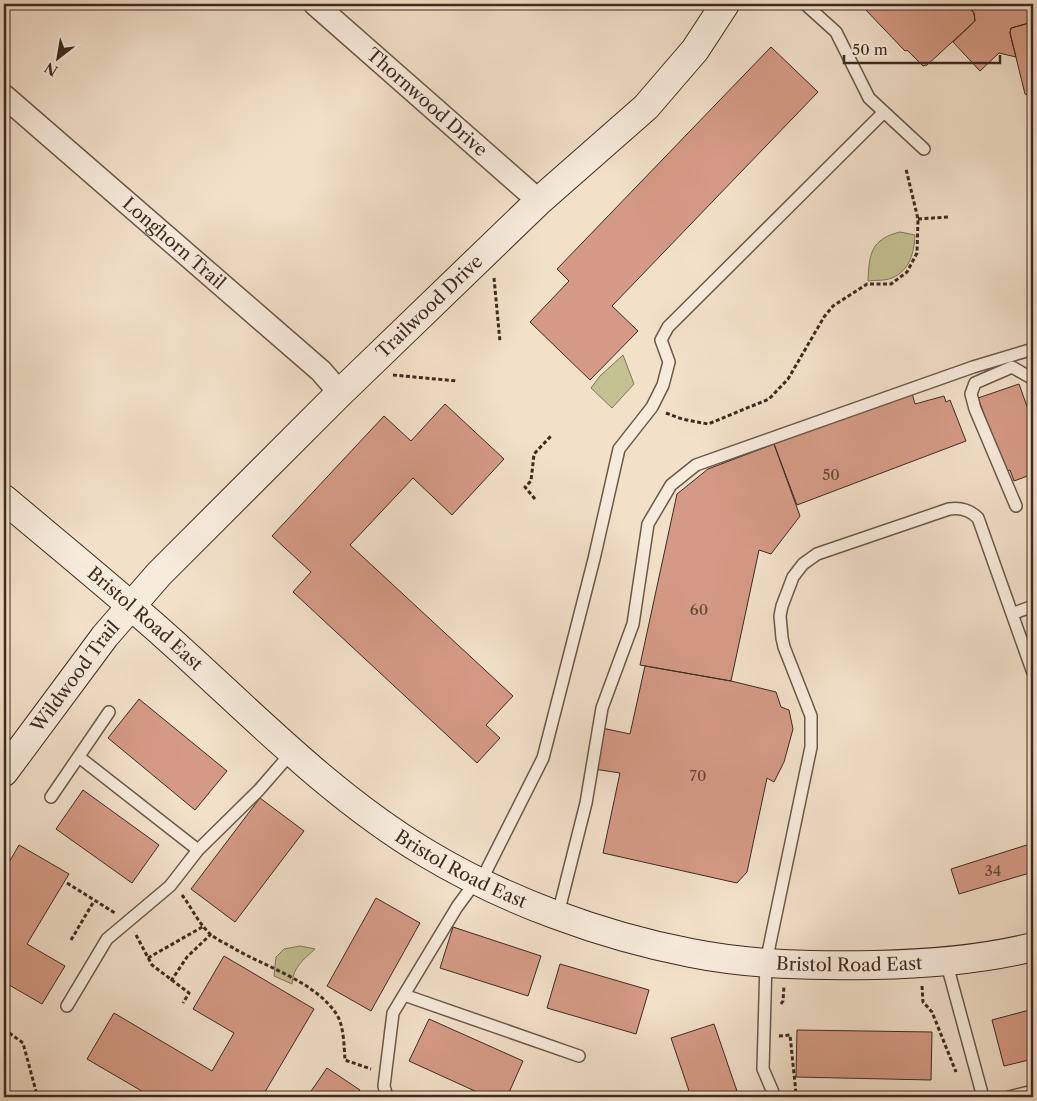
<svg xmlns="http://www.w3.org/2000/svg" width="1037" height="1101" font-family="'Libre Caslon Text',serif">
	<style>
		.green { fill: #c3c091; stroke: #807658 }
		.building { fill: #d59a85; stroke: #3d2b20 }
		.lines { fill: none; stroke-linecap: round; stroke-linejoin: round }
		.lane-casing { stroke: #6a584a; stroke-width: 14 }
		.street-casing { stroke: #6a584a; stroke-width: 25 }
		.secondary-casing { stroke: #3d2b20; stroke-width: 30 }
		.path { stroke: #3d2b20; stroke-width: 3; stroke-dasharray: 4 2.5; stroke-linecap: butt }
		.lane { stroke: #f7ebdc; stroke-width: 11 }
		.street { stroke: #f7ebdc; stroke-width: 22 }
		.secondary { stroke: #f7ebdc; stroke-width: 28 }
		.labels { text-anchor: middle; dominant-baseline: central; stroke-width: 4.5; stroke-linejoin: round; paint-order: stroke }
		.number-label { font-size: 15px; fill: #634739 }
		.street-label { font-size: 18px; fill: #3d2b20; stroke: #f7ebdc }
	</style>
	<rect width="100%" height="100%" fill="#f2e0c9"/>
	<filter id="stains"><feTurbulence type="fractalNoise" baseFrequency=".004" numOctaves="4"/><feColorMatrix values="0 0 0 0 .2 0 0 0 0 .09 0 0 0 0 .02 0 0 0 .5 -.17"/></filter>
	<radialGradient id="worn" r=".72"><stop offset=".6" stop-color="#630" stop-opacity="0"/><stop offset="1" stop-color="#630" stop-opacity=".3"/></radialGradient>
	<path class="green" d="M900 232 915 235C914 253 910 270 892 278 885 281 875 280 868 281 869 254 871 239 900 232Z
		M623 355 634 384 612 408 591 388 600 376Z
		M300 946 315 949C303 960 293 967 292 984L274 976 276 957 284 949Z"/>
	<path class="building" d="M863 4H966L974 13 975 21 927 65 923 66 907 50 905 51 863 7Z
		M977 4H1033V22L1011 28 1010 33 1016 57 999 53 980 71 953 42 975 21 974 13 971 9Z
		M1033 22V97H1031L1025 94 1010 33 1011 28Z
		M771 47 818 92 612 306 638 331 590 380 530 322 569 281 557 269Z
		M1019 384 1033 423V474L1014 481 1010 470 1006 472 978 398Z
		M912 393 915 404 944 396 946 402 950 400 966 441 797 505 774 444Z
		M445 404 504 459 452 515 413 478 350 545 513 696 486 725 500 738 477 763 293 592 311 572 272 536 384 416 411 441Z
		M774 444 800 516 771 554 759 550 731 681 640 665 677 494 708 469Z
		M645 666 731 681 776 692 781 707 789 710 793 729 784 762 774 782 767 778 747 872 737 883 603 853 620 773 594 769 602 728 630 734Z
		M139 699 227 771 195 810 108 738Z
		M83 790 159 845 132 883 56 829Z
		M260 798 304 831 235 922 191 889Z
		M1033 843V872L959 894 951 869Z
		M19 845 69 874 27 944 65 966 42 1004 4 982V871Z
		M376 898 420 923 371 1011 327 986Z
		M453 927 541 956 528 996 440 968Z
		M224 956 314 1009 262 1097H152L87 1059 114 1013 212 1071 234 1033 193 1009Z
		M560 964 649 990 636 1034 547 1008Z
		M1033 1009V1059L1004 1066 992 1020Z
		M429 1019 523 1061 507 1097H488L409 1061Z
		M714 1024 739 1097H691L671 1038Z
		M797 1030 932 1032 931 1080 796 1077Z
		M327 1068 360 1090 355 1097H307Z"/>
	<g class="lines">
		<defs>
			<path id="lane" d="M805 4 836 32 869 98 924 149
				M1016 506 975 409 971 394 975 383 1012 367 1033 379
				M1012 614 1033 606
				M79 757 198 850
				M51 797 109 712
				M480 883 543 758 594 559 619 449 652 407 663 385 669 362 661 340 668 327 884 112
				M558 914 586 803 602 708 633 624 648 524 671 485 696 465 973 367 1033 349
				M946 961 983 1097
				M404 995 579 1056
				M67 1006 107 939 170 886 198 850 259 790 292 752
				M387 1097 384 1086 393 1013 457 907 476 881
				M775 1097 763 1069 766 962 811 747V716L784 647 782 638 780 616 782 606 793 577 803 564 817 554 949 509C961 507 970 510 978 518L1033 673
				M1009 1097 1033 1091"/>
			<g id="street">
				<path id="s1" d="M315 4 539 201"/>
				<path id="s2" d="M4 96 321 371 340 393"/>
			</g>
			<g id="secondary">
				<path id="s3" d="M4 499C54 541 104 582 153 625 242 703 324 792 426 853 504 900 602 936 691 953 751 965 814 966 874 965 928 964 981 960 1033 947"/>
				<path id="s4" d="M4 772 105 636 159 574 340 393 539 201 646 107 695 50 725 4"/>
			</g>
		</defs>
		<use href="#lane" class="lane-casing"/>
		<use href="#street" class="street-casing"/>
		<use href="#secondary" class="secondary-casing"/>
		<path class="path" d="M918 219 948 217
			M494 278 500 342
			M393 375 457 381
			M666 413 682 419 708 424 769 399 788 379 824 317 833 306 867 284H891L907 272 917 253 918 219 906 169
			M535 499 525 487 531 481 534 454 551 436
			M67 883 115 913
			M182 895C191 907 198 922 209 933 215 939 227 944 235 949 266 967 313 981 335 1012 344 1023 344 1046 345 1060L371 1069
			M136 935 152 965 189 993 183 1003
			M71 940 94 901
			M148 958 204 926
			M171 981 187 957 211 934
			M922 986 923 1002 932 1012 956 1072
			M781 1004 783 1001 784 986
			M4 1029 23 1043 37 1095
			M779 1036 790 1035 796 1093"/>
		<use href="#lane" class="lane"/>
		<use href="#street" class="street"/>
		<use href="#secondary" class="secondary"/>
	</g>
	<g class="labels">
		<g class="number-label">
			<text x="831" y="474">50</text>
			<text x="699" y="609">60</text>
			<text x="698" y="775">70</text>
			<text x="993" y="870">34</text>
		</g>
		<g class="street-label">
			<text stroke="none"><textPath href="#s1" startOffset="149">Thornwood Drive</textPath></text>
			<text stroke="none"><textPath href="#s2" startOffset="225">Longhorn Trail</textPath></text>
			<text stroke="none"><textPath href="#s4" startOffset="632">Trailwood Drive</textPath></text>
			<text stroke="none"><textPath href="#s3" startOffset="185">Bristol Road East</textPath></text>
			<text stroke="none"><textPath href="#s4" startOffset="119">Wildwood Trail</textPath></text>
			<text stroke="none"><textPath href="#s3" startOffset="590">Bristol Road East</textPath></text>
			<text stroke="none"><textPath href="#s3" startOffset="995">Bristol Road East</textPath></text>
		</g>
	</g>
	<rect width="1037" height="1101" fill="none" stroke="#f2e0c9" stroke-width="20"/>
	<rect x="5" y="5" width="1027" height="1091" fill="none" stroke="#3d2b20" stroke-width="2.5"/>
	<rect x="10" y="10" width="1017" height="1081" fill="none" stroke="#3d2b20"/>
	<g transform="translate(58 58) rotate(211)" stroke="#f7ebdc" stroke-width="4" paint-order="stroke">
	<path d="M0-4L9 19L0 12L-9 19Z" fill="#3d2b20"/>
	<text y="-8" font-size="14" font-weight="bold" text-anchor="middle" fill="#3d2b20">N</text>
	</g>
	<path d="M844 55v8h156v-8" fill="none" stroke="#3d2b20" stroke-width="2.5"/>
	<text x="852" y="55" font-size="15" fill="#3d2b20" stroke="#f7ebdc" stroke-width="4" paint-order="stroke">50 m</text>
	<rect width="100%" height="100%" filter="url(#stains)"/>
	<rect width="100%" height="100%" fill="url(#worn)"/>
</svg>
